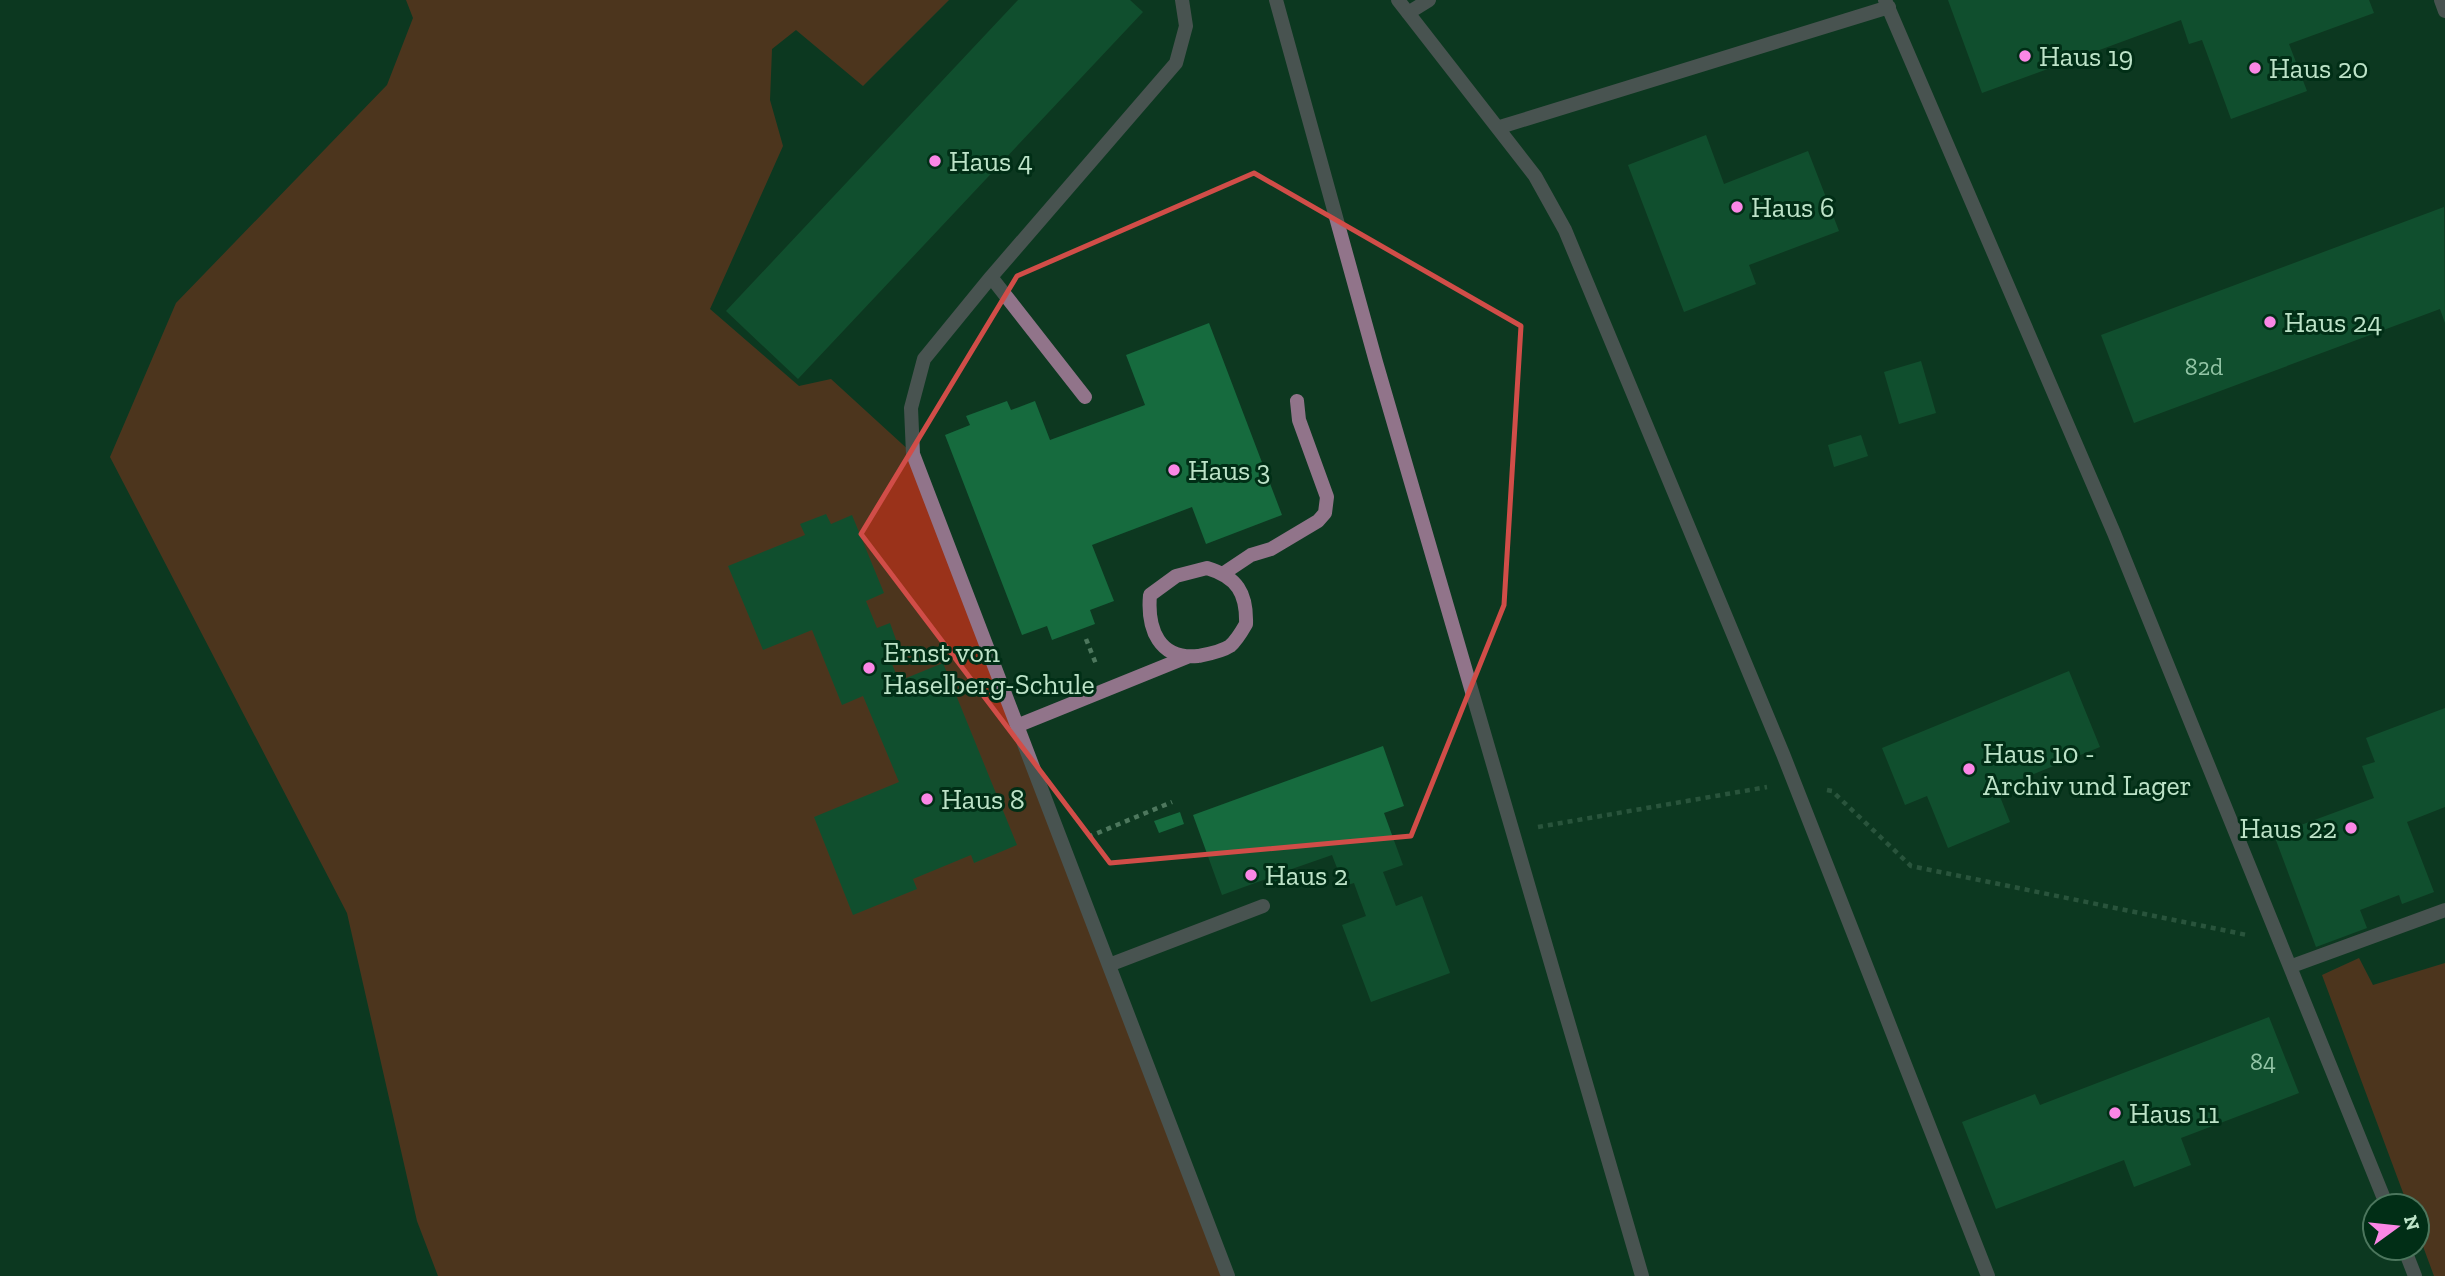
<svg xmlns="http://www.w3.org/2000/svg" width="2445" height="1276" font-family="'Zilla Slab',serif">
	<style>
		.forest { fill: #9a321a }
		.building { fill: #166b3e }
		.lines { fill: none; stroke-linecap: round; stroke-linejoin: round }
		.path { stroke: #4d775d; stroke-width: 4.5; stroke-dasharray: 5 5; stroke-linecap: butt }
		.service { stroke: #91748a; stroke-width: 14 }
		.marked { fill: none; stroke: #d14d48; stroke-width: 5; stroke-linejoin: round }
		.poi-dot { fill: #fb87e6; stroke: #012e16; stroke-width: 2.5 }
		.labels { text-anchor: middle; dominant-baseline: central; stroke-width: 6; stroke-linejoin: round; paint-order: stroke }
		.number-label { font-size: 24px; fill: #93c5a6 }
		.poi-label { font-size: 28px; fill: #bde3c8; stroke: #012e16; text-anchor: start }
	</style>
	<rect width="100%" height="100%" fill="#0d3820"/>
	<path class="forest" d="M406 0H949L863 86 796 30 772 49 770 100 783 146 710 309 799 386 831 379 913 454 1228 1276H438L417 1221 347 913 110 457 176 303 387 85 413 18Z
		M2359 958 2373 985 2445 963V1276H2434L2417 1230V1206H2408L2322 975Z"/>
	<path class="building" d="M1018 0H1130L1143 12 798 379 726 311Z
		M1948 0H2369L2374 13 2289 44 2307 91 2231 119 2202 40 2189 44 2181 20 1982 93Z
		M1706 135 1724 184 1808 151 1839 231 1749 265 1756 284 1684 312 1628 165Z
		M2444 207 2445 323 2440 309 2134 423 2101 335Z
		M1209 323 1282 515 1206 544 1192 507 1092 545 1114 601 1090 610 1095 624 1052 640 1047 626 1022 635 945 435 970 425 966 416 1007 401 1011 410 1035 401 1050 440 1145 405 1126 355Z
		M1921 361 1936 413 1899 424 1884 372Z
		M1861 435 1868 456 1834 467 1828 445Z
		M826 514 831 524 852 515 884 593 866 601 877 628 890 623 899 648 887 652 899 681 943 663 1017 845 974 863 971 855 913 879 917 889 853 915 814 817 899 782 863 696 842 705 812 630 763 650 728 566 805 535 800 524Z
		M2069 671 2100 747 1997 789 2010 822 1948 848 1927 796 1905 805 1882 748Z
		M2445 708V807L2407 822 2434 892 2402 904 2399 895 2360 910 2367 928 2316 947 2274 835 2374 798 2362 766 2375 762 2366 738Z
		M1383 746 1404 806 1384 813 1403 865 1383 872 1396 906 1422 896 1450 973 1371 1002 1342 925 1366 916 1354 883 1344 886 1332 855 1286 871 1289 881 1269 888 1266 879 1222 895 1193 815Z
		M1180 812 1184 824 1159 833 1154 821Z
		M2269 1017 2299 1093 2181 1138 2191 1165 2134 1187 2124 1160 1996 1209 1962 1122 2035 1094 2040 1105Z"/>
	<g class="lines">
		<path class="path" d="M1086 639 1096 664
			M1827 790 1832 791 1911 866 2247 935
			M1538 827 1767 787
			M1088 837 1172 802"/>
		<path class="service" d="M1182 0 1186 26 1176 63 991 277 924 359 911 408 913 454 1228 1276
			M1276 0 1376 362 1642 1276
			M1398 0 1535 176 1565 230 1783 754 1988 1276
			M1885 0 2114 533 2387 1206
			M2441 0 2445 11
			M1408 13 1429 0
			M1500 127 1889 7
			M991 277 1085 397
			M1207 568C1237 577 1247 593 1246 624 1242 631 1236 641 1230 646 1221 652 1208 654 1198 656 1159 660 1147 629 1150 595L1176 576Z
			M1224 573 1251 555 1271 549 1318 521 1325 513 1327 497 1299 420 1297 401
			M1019 725 1187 657
			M1109 965 1263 906
			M2292 966 2445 910
			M2404 1248 2415 1276"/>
	</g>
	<path d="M0 0H2445V1276H0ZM1254 173 1521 326 1504 605 1411 836 1110 863 861 534 1017 276Z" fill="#0d3820" fill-opacity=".55" fill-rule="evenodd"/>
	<path class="marked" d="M1254 173 1521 326 1504 605 1411 836 1110 863 861 534 1017 276Z"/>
	<g class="poi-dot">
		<circle cx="2025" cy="56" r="7"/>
		<circle cx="2255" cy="68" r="7"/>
		<circle cx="935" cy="161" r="7"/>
		<circle cx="1737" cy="207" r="7"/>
		<circle cx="2270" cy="322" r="7"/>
		<circle cx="1174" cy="470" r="7"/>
		<circle cx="869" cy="668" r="7"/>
		<circle cx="1969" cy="769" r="7"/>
		<circle cx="927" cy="799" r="7"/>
		<circle cx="2351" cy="828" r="7"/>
		<circle cx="1251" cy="875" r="7"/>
		<circle cx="2115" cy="1113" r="7"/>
	</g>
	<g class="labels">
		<g class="number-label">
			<text x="2204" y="366">82d</text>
			<text x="2263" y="1061">84</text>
		</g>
		<g class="poi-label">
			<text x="2039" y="56">Haus 19</text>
			<text x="2269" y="68">Haus 20</text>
			<text x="949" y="161">Haus 4</text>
			<text x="1751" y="207">Haus 6</text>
			<text x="2284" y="322">Haus 24</text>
			<text x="1188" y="470">Haus 3</text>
			<text x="883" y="652">Ernst von<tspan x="883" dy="32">Haselberg-Schule</tspan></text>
			<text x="1983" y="753">Haus 10 -<tspan x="1983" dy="32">Archiv und Lager</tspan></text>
			<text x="941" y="799">Haus 8</text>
			<text x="2337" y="828" text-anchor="end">Haus 22</text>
			<text x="1265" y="875">Haus 2</text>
			<text x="2129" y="1113">Haus 11</text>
		</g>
	</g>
	<g transform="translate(2396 1227) rotate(75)"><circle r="33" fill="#012e16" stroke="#4c765d" stroke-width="2"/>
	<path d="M0-5L12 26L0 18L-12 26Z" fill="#fb87e6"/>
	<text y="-10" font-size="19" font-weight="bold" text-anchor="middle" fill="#bde3c8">N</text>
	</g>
</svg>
